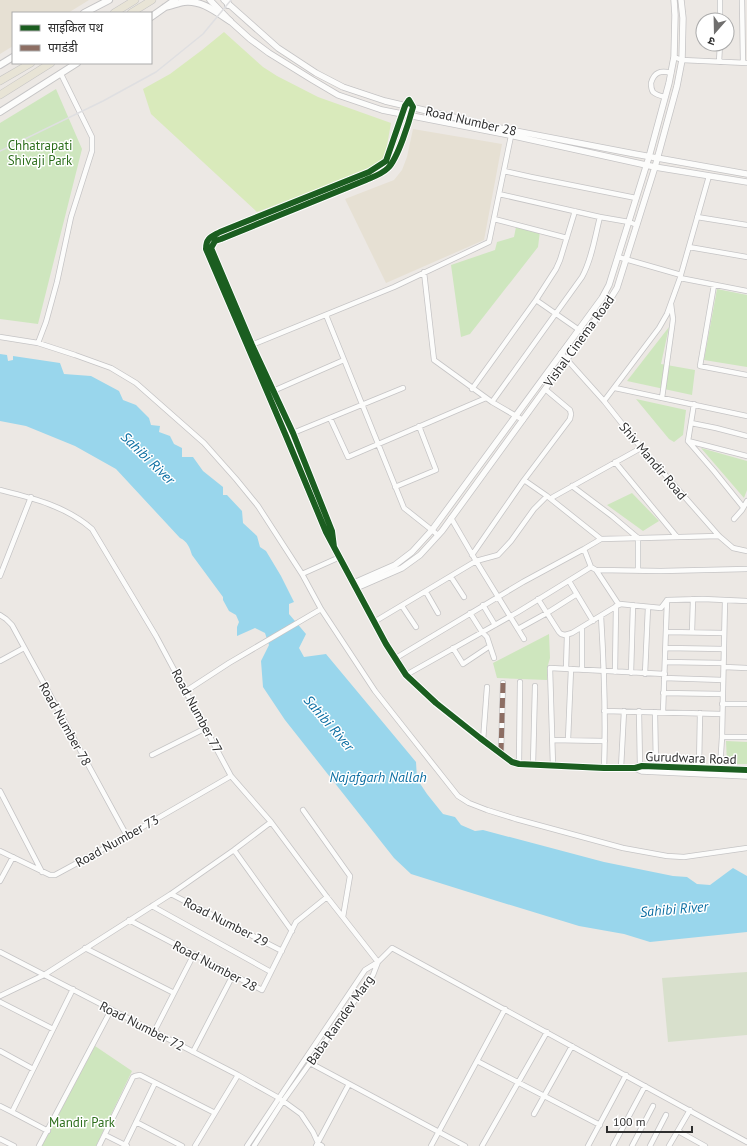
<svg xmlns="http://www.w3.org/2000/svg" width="747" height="1146" font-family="'PT Sans','Noto Sans Devanagari',sans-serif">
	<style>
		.education { fill: #e6e0d3 }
		.green { fill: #cee6be }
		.cemetery { fill: #d8e0cc }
		.pitch { fill: #d9eabb }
		.water { fill: #99d6ec }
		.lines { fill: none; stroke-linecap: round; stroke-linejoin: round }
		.minor-casing { stroke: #c5c4c5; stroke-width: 6 }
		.tertiary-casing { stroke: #c5c4c5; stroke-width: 7 }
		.secondary-casing { stroke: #c5c4c5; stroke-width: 8 }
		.primary-casing { stroke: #c6c5c4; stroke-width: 8 }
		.minor { stroke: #fcfcfb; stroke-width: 4.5 }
		.tertiary { stroke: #fcfcfb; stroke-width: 5.5 }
		.secondary { stroke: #fcfcfb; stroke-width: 6 }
		.primary { stroke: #e8e4d6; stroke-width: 7 }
		.rail { stroke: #dfdfe1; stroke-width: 1.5 }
		.quiet { stroke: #8d6e63; stroke-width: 5; stroke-dasharray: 10 5; stroke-linecap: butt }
		.cycleway-casing { stroke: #fff; stroke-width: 8 }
		.cycleway { stroke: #1b5e20; stroke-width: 6 }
		.labels { text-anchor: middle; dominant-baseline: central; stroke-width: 3; stroke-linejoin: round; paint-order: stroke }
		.street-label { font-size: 13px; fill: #2e2e2e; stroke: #fff }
		.park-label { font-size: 13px; fill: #2c6e1b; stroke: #fff }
		.water-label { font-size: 14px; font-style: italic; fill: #0d6fa3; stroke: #fff }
	</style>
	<rect width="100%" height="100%" fill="#ece8e4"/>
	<path class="education" d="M0 0H89L68 13H13V46L0 54Z
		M413 129 502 144 484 240 386 283 345 199 394 180 402 170 407 157Z"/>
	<path class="green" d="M56 89 82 149 38 324 0 319V123Z
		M516 227 540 231 538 247 470 334 461 337 451 265 495 250 497 242 514 237Z
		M717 289 747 295V367L704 360Z
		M669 327 661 364 695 370 692 395 627 381Z
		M636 399 686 410 683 435 674 442 669 439Z
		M701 448 747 461V490L744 498Z
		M632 493 659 521 643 531 607 505Z
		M549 634 550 658 548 665 547 680 497 678 493 663Z
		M726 741 747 742V764H727Z
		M95 1046 132 1071 96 1146H42Z"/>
	<path class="cemetery" d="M747 972V1035L668 1042 662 978Z"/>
	<path class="pitch" d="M224 32 263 67 277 76 318 97 391 123 385 157 381 162 368 169 334 182 323 187 257 212 151 114 143 89 170 74 202 50Z"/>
	<path class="water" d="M0 354 7 355 8 361 13 360V356L60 363 64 374 91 376 119 391 123 400 136 405 149 418 151 425 160 426 159 432 170 436 174 444 182 448V457H193L203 471 223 487V495H227L242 511 243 523 257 536 260 547 266 551 281 576 294 602 289 604V614L306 634 299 648 304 657 326 654 416 762 417 779 427 794 443 814 455 817 461 825 475 831 483 830 604 862 673 876 687 877 697 884 710 885 733 868 747 876V932L650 942 624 934 579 926 497 901 411 874 394 858 285 720 263 687 261 661 269 645 265 633 255 628 237 636V627L239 622 236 615 229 611 223 600V597L192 555C190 548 187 541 180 538L116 469 75 446 26 426 0 421Z"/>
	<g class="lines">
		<defs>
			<path id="minor" d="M720 0V20
				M742 0 743 63
				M674 57 682 60 747 63
				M719 62 720 44
				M665 97C661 96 656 95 653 92 651 89 651 86 651 83 654 72 661 70 671 73
				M504 171 531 177 636 198
				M499 194 600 217 629 222 637 225
				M697 217 747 225
				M494 219 567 238
				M689 247 747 257
				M618 257 681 275
				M424 272 434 360 492 402 523 420
				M680 278 747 291
				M714 285 700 366 747 375
				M536 300 585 334
				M326 315 404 508 438 535
				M0 337 38 343 75 355 111 368 136 383 204 443 236 479 258 506 302 574
				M38 343 46 322 57 282 71 217 92 151V137L61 74
				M249 346 394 287 489 242 511 136
				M561 353 604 401 639 445 719 536 733 548 747 551
				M615 388 747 416
				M472 389 536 300 556 269 560 260 575 211
				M273 391 344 360
				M662 398 672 327 673 319 671 304
				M604 401 659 328 667 314 680 278 709 176
				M492 402 582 277C592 259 595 236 600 217
				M694 404 688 441 747 456
				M330 418 348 457 486 398
				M691 423 716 428 747 436
				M293 433 403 388
				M688 441 714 471 743 507
				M615 462 677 537
				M524 480 547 496 601 539
				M572 486 612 516 638 538V571
				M395 487 436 470 419 426
				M0 490C32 498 66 506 92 529L156 636 231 776 271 822 327 897 378 962
				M553 497 641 448
				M734 519 742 510 747 501
				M584 549 591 567
				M472 555 524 480 570 419 571 414 570 410 545 389
				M340 557 302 574 321 609 375 691 458 796 469 803 487 810 516 819 623 848 667 856 684 857 747 848
				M591 567 596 570 661 571 747 569
				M596 570 619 605
				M0 576 31 497
				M451 577 464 597
				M569 581 593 621
				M426 592 438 613
				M538 599 559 632 561 634 565 635 572 633 620 604 661 608 667 600 703 599 747 601
				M483 605 495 625
				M402 606 416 627
				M470 613 482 632 487 637 494 658
				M0 615 6 619 12 625 127 836
				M601 616C604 666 606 717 604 768
				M374 622 476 561 451 518
				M518 629 547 613 577 594
				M666 632 724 633
				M692 632 693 599
				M524 639 476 561 498 555 511 541 534 509 547 496
				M453 648 463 664 490 646
				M666 648 724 649
				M396 658 523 582 584 549 601 539 719 536
				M0 661 24 648
				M665 662 723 663
				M724 667 747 668
				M566 669 567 635
				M582 670V628
				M615 672 616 606
				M631 673 633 605
				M645 674 648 607
				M406 675 518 612 591 567
				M664 678 723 680
				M186 691 229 663 321 609
				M663 693 723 694
				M722 704H747
				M604 711 722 714
				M639 711 640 767
				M655 712 656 767
				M663 712 667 600
				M722 737H747
				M552 740 605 741
				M568 740 571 669
				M483 741 487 687
				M501 753 503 683
				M152 755 206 728
				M519 764 520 682
				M533 765 535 686
				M553 766 550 668 665 674
				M621 768 624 711
				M699 768 700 713
				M720 769 722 737 725 600
				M0 791 42 872
				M303 810 350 876 343 917
				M234 850 292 931
				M0 851 50 875H55L127 836 231 776
				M0 881 13 857
				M171 894 282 951
				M152 906 271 972
				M129 920 262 990 296 922 327 897
				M85 948 174 993
				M0 952 238 1075 279 1098 301 1114 313 1132 318 1143 322 1146
				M0 996 44 975 171 894 234 850 271 822
				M0 1002 53 1029
				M154 1032 194 954
				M0 1051 33 1069
				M193 1052 233 975
				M477 1061 600 1125
				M310 1063 465 1146
				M0 1106 12 1112 73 989
				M12 1112 48 1131
				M534 1114 572 1046
				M136 1122 182 1146
				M678 1131 705 1146
				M105 1135 127 1146
				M0 1139 14 1146
				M125 1145 155 1083
				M39 1146 111 1010
				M99 1146 133 1077 135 1076 140 1075 215 1113
				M195 1146 238 1075
				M247 1146 279 1098 365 970 378 962 392 948 747 1142
				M254 1146 283 1101 373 975 378 962
				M316 1146 349 1084
				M431 1146 505 1009
				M482 1146 547 1032
				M588 1146 626 1075
				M613 1146 645 1086
				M632 1146 653 1106
				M650 1146 666 1115
				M669 1146 690 1110"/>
			<path id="tertiary" d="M210 0 230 21 250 39 269 53 311 79 338 95 382 110 514 136 655 167 747 182
				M224 0 278 48 316 73 343 87 385 101 500 128 635 154 747 174
				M334 547 332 531 293 433 252 345 211 248 215 241 221 239 366 180C373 177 382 174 388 168 398 158 409 122 413 107L409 100 405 106 386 161 369 172 220 232C211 237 206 238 206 249L286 436 326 532 334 547 386 644 406 675 436 703 480 738 512 762 519 764 604 768H635L642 766 747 770
				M354 583 395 565 412 552 432 530 602 298 609 285 649 157 669 83 674 57 675 15 674 0
				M356 588 402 568 420 555 442 531 609 301 617 288 655 167 677 86 682 60 683 18 681 0
				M635 768 642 771 747 776"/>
			<path id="secondary" d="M227 0 228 5
				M165 7C171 6 178 3 184 2 202 0 216 12 230 21
				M84 13 109 0
				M151 17 175 0
				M0 65 13 57
				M0 112 77 63"/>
			<path id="primary" d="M114 13 135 0
				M131 13 152 0
				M0 81 31 63
				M0 95 51 63"/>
		</defs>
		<use href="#minor" class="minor-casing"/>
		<use href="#tertiary" class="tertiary-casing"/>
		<use href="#secondary" class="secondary-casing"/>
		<use href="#primary" class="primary-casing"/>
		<use href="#minor" class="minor"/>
		<use href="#tertiary" class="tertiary"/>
		<use href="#secondary" class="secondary"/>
		<use href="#primary" class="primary"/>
		<path class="rail" d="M0 151 103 101 156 72 203 34 231 0"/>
		<path class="quiet" d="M501 753 503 683"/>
		<defs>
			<path id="cycleway" d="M334 547 332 531 293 433 252 345 211 248 215 241 221 239 366 180C373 177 382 174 388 168 398 158 409 122 413 107L409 100 405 106 386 161 369 172 220 232C211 237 206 238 206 249L286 436 326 532 334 547 386 644 406 675 436 703 480 738 512 762 519 764 604 768H635L642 766 747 770"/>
		</defs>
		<use href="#cycleway" class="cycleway-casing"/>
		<use href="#cycleway" class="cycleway"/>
	</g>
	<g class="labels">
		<g class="street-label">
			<text transform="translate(471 121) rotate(13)">Road Number 28</text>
			<text transform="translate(579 341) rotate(-54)">Vishal Cinema Road</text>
			<text transform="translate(653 461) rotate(50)">Shiv Mandir Road</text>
			<text transform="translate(197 711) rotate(62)">Road Number 77</text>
			<text transform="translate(65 724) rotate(61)">Road Number 78</text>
			<text transform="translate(691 758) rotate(2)">Gurudwara Road</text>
			<text transform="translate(117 841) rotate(-29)">Road Number 73</text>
			<text transform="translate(226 922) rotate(27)">Road Number 29</text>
			<text transform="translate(215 966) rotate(28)">Road Number 28</text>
			<text transform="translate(340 1020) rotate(-55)">Baba Ramdev Marg</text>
			<text transform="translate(142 1026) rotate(27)">Road Number 72</text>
		</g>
		<g class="park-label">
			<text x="40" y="145">Chhatrapati<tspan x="40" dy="15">Shivaji Park</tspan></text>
			<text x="82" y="1122">Mandir Park</text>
		</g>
		<g class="water-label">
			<text transform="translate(148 458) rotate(44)">Sahibi River</text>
			<text transform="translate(329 723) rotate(49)">Sahibi River</text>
			<text x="378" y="777">Najafgarh Nallah</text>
			<text transform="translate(674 909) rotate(-5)">Sahibi River</text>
		</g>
	</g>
	<rect x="12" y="12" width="140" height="52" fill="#ffffff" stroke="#ababab"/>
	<rect x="20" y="25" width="20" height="6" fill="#1b5e20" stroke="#ababab"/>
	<text x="48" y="32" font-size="12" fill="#2e2e2e">साइकिल पथ</text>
	<rect x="20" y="45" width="20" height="6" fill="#8d6e63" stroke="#ababab"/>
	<text x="48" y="52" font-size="12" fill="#2e2e2e">पगडंडी</text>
	<g transform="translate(715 32) rotate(200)"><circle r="19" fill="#ffffff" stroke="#ababab"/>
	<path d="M0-3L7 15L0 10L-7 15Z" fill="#706f6e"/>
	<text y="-6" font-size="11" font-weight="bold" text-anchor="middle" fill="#2e2e2e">उ</text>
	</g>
	<path d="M607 1126v6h85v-6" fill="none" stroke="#2e2e2e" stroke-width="2"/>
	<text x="613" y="1126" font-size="12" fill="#2e2e2e" stroke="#ffffff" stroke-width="3" paint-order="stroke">100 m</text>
</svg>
